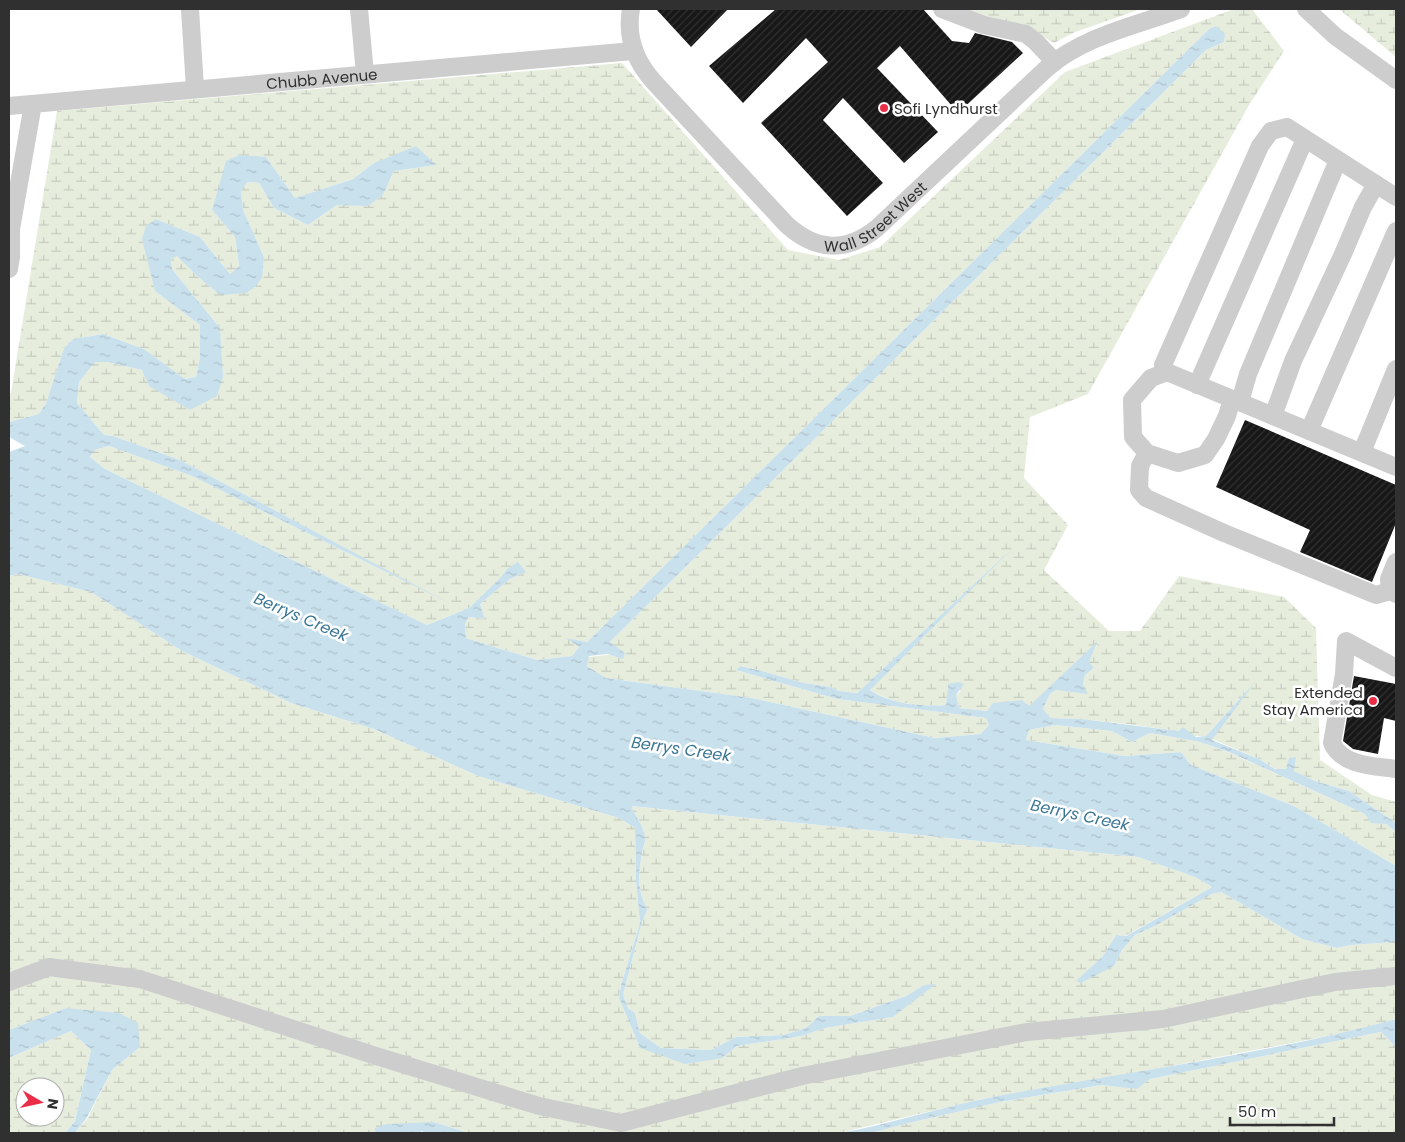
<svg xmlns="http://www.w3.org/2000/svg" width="1405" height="1142" font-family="Poppins,sans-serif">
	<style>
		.wetland { fill: url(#wetland-marsh); fill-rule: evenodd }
		.water { fill: url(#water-ripples) }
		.building { fill: url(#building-hatch) }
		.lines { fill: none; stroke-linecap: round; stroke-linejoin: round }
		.minor { stroke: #cdcdcd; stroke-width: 18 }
		.poi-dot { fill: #ea2e47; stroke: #fff; stroke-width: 2 }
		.labels { text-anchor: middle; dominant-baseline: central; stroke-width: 5; stroke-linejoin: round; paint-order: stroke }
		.street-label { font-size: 15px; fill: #303030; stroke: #fff }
		.poi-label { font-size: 15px; fill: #303030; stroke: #fff; text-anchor: start }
		.water-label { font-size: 16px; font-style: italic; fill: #3b7795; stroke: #fff }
	</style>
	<defs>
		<pattern id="wetland-marsh" width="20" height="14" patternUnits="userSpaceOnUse" patternTransform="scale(1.25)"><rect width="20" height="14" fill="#e7eddd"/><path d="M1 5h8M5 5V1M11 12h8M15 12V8" fill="none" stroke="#c6ccbe"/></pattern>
		<pattern id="water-ripples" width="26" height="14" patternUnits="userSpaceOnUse" patternTransform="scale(1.25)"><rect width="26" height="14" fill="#c9e1ed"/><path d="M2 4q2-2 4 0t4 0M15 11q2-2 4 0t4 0" fill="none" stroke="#adc1cc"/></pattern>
		<pattern id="building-hatch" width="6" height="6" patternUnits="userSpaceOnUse" patternTransform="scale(1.25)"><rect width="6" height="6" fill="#171717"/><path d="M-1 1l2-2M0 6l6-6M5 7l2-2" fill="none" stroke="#303030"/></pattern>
	</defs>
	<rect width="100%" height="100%" fill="#fff"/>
	<path class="wetland" d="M968 9H1141L1075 32 1054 43 1024 26 988 17Z
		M1234 9H1252L1284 51 1249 105 1088 394 1030 417 1024 478 1068 525 1044 570 1109 631H1140L1179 576 1284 597 1316 628 1320 760 1372 795 1396 802V823L1349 791 1315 781 1294 771 1295 757 1286 769H1276L1259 759 1212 739 1250 688 1206 736C1192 738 1179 731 1164 729 1127 724 1089 719 1051 718L1043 709 1050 694 1056 690 1083 685 1085 675 1094 668 1088 662 1098 643 1029 706 987 711 959 708 956 695 961 691 948 684 946 705C921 707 890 704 869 689L998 562 857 693 839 691 831 687 804 683 762 671 740 666 736 670 837 699 986 718 989 725 980 734 935 738 752 698 606 678 587 666 588 657 625 653 609 643 1206 50 1224 42 1216 26 1209 29 587 642 568 639 579 647 572 656 537 660 466 638 465 624 469 617 485 619 480 604 510 579 525 572 507 569 499 579 469 608 427 625 105 469 90 457 94 450 109 446 192 476 425 591 180 460 113 436 104 435 77 403 79 382 95 362H107L142 370 190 410 220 328 172 269 171 259 177 255 197 276 220 295 264 257 243 210 241 190 248 182 259 183 274 208 308 225 337 205H368L383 195 394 171 435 165 374 163 353 179 295 198 266 157 212 210 235 237 239 266 230 274 200 237 156 219 155 291 200 325V357L196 377 185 379 144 349 103 334 73 339 64 348 46 403 39 414 9 422V394L11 393 57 111 622 63 788 250 839 260 880 247 1065 72Z
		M1339 9H1396V57Z
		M18 574 91 592 182 651 291 703 374 729 478 776 619 818 635 828 636 881 640 923 621 985 619 998 640 1048 722 1058 737 1046 802 1036 825 1028 893 1017 924 985 906 996 850 1016H819L806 1028 783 1035 736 1037 711 1050 661 1048 640 1033 635 1013 628 1008 623 995 642 922 647 910C637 886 638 878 642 853 642 848 646 842 645 838 644 826 636 816 630 806L1138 857 1195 877 1212 887 1125 936 1116 935 1103 956 1077 982 1114 966 1122 950 1135 935 1155 926 1212 894 1221 892 1302 939 1337 948 1351 945 1396 942V1019L1354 1031 1151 1070 982 1099 839 1133H469L434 1122 375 1128V1133H75L87 1119 112 1070 140 1047 66 1008 9 1030V576Z
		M1055 725 1112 731 1132 742 1150 733 1200 742 1230 753 1365 814 1371 822 1386 824 1396 832V866L1294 806 1191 765 1181 752 1125 756 1026 740 1029 730Z
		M71 1031 91 1050 75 1121 65 1133H9V1058ZM25 1087H55V1117H25Z
		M1381 1032 1396 1047V1133H871L909 1123 1000 1102 1102 1085 1137 1088 1150 1079Z"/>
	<path class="water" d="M1216 26 1225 34 1224 42 1206 50 610 642 625 653 623 659 608 654 589 656 587 666 606 678 752 698 935 738 980 734 989 725 986 718 837 699 736 670 740 666 762 671 804 683 831 687 839 691 857 693 1016 545 870 690C890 704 922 707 946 705L948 684 958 682 964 684 956 695 959 708 987 711 993 703 1022 700 1029 706 1098 641 1089 662 1094 668 1085 675 1083 685 1088 694 1056 690 1050 694 1043 709 1051 718 1081 719 1179 731 1183 727 1196 737 1206 736 1256 681 1212 740 1259 759 1275 769H1286L1289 758 1296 757 1294 771 1315 781 1349 791 1396 823V832L1386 824 1371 823 1365 814 1231 753 1200 742 1150 733 1132 742 1112 731 1055 725 1029 730 1026 740 1125 756 1181 752 1191 765 1294 806 1396 866V942L1351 945 1337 948 1302 939 1221 892 1212 894 1155 926 1135 935 1122 950 1114 966 1081 983 1076 981 1103 956 1116 935 1126 936 1212 887 1195 877 1138 857 631 806C635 816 644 825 645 838 646 842 642 848 642 853 638 878 637 886 647 910L642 922 623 995 628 1008 635 1013 640 1033 661 1048 711 1050 736 1037 783 1035 806 1028 819 1016H850L906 996 924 985 936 984 893 1017 825 1028 802 1036 737 1046 722 1058 685 1064 640 1048 619 998 621 985 640 923 636 881 635 828 619 818 478 776 374 729 291 703 182 651 91 592 18 574 9 576V452L25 446 9 437V422L39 414 46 403 64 348 73 339 103 334 144 349 185 379 196 377 200 357V325L155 291 142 239 146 226 156 219 200 237 230 274 239 266 235 237 212 210 226 161 239 155 266 157 295 198 353 179 374 163 416 146 436 165 394 171 383 195 368 206 337 205 308 225 274 208 259 183 248 182 241 190 243 210 264 257 262 278 255 287 246 293 220 295 197 276 177 256 171 259 172 269 220 328 223 377 217 396 190 410 149 386 142 370 107 362H95L79 382 77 403 104 435 113 436 180 460 449 603 192 476 109 446 94 450 90 457 105 469 427 625 469 608 499 579 507 569 518 562 526 572 510 579 480 604 485 619 469 617 465 624 466 638 537 660 572 656 579 647 566 638 587 642 1209 29Z
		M66 1008 119 1013 138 1023 140 1047 112 1070 86 1119 75 1133H65L75 1121 91 1050 71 1031 9 1058V1030Z
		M1396 1019V1047L1381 1032 1150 1079 1137 1089 1102 1085 1000 1102 909 1123 871 1133H839C887 1125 934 1109 983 1099 1120 1072 1261 1056 1396 1019Z
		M434 1122 469 1133H425L422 1131 418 1133H375V1128L387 1124Z"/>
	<path class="building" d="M656 9H728L691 47Z
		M776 9H923L952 41 969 43 975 33 1012 42 1023 53 958 113 900 46 877 68 938 132 904 163 843 98 823 120 883 183 847 216 761 123 828 62 806 38 743 103 709 66Z
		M1245 420 1396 485V523L1372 582 1300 552 1310 530 1216 487Z
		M1354 676 1396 684V721L1384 718 1378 754 1353 749 1343 741Z"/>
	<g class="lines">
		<g class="minor">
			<path d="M190 9 195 89"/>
			<path d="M359 9 365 74"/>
			<path id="s1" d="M631 9C626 37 635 61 654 82L787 225C816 251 846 253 877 228L1046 69C1083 36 1135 26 1181 9"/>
			<path d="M942 9 984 25 1026 34 1036 42 1055 62"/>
			<path d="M1306 9 1335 36 1396 80"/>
			<path id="s2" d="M9 106 633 51"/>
			<path d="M1396 197 1287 127 1271 131 1260 146 1163 365 1167 372 1396 467"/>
			<path d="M9 269 11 257V229L33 104"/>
			<path d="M1167 372 1151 378 1132 400 1133 437 1147 453 1178 463 1205 455 1216 439 1227 416 1232 399"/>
			<path d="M1197 385 1305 139"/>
			<path d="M1240 402 1248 374 1338 160"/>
			<path d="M1273 416 1293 361 1343 254 1363 207 1376 184"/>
			<path d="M1309 431 1396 231"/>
			<path d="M1362 452 1396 369"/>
			<path d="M1147 453 1140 466 1139 490 1146 498 1224 533 1376 595 1390 591"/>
			<path d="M1396 562 1389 579 1390 591 1396 594"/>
			<path d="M1396 668 1346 641 1344 674 1332 743C1342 766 1375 766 1396 769"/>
			<path d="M9 982 49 967 140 979 376 1056 539 1106 621 1123 802 1076 1027 1032 1163 1019 1335 982 1396 976"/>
		</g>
	</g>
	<g class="poi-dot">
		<circle cx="884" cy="108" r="5"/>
		<circle cx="1373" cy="701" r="5"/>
	</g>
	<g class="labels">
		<g class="street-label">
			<text stroke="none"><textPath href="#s2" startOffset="314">Chubb Avenue</textPath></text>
			<text stroke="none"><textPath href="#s1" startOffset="378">Wall Street West</textPath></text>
		</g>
		<g class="poi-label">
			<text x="894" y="108">Sofi Lyndhurst</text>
			<text x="1363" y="692" text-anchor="end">Extended<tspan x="1363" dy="17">Stay America</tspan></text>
		</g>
		<g class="water-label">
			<text transform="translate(301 617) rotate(23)">Berrys Creek</text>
			<text transform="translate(681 749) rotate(8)">Berrys Creek</text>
			<text transform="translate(1080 815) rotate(12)">Berrys Creek</text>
		</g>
	</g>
	<rect width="1405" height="1142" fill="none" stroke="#303030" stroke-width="20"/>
	<g transform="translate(40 1102) rotate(99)"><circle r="24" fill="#ffffff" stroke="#acacac"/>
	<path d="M0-4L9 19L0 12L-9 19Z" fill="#ea2e47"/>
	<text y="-8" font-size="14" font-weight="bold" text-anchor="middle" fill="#303030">N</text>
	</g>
	<path d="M1230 1117v8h104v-8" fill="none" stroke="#303030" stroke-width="2.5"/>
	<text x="1238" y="1117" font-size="15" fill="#303030" stroke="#ffffff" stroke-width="4" paint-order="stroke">50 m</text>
</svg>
